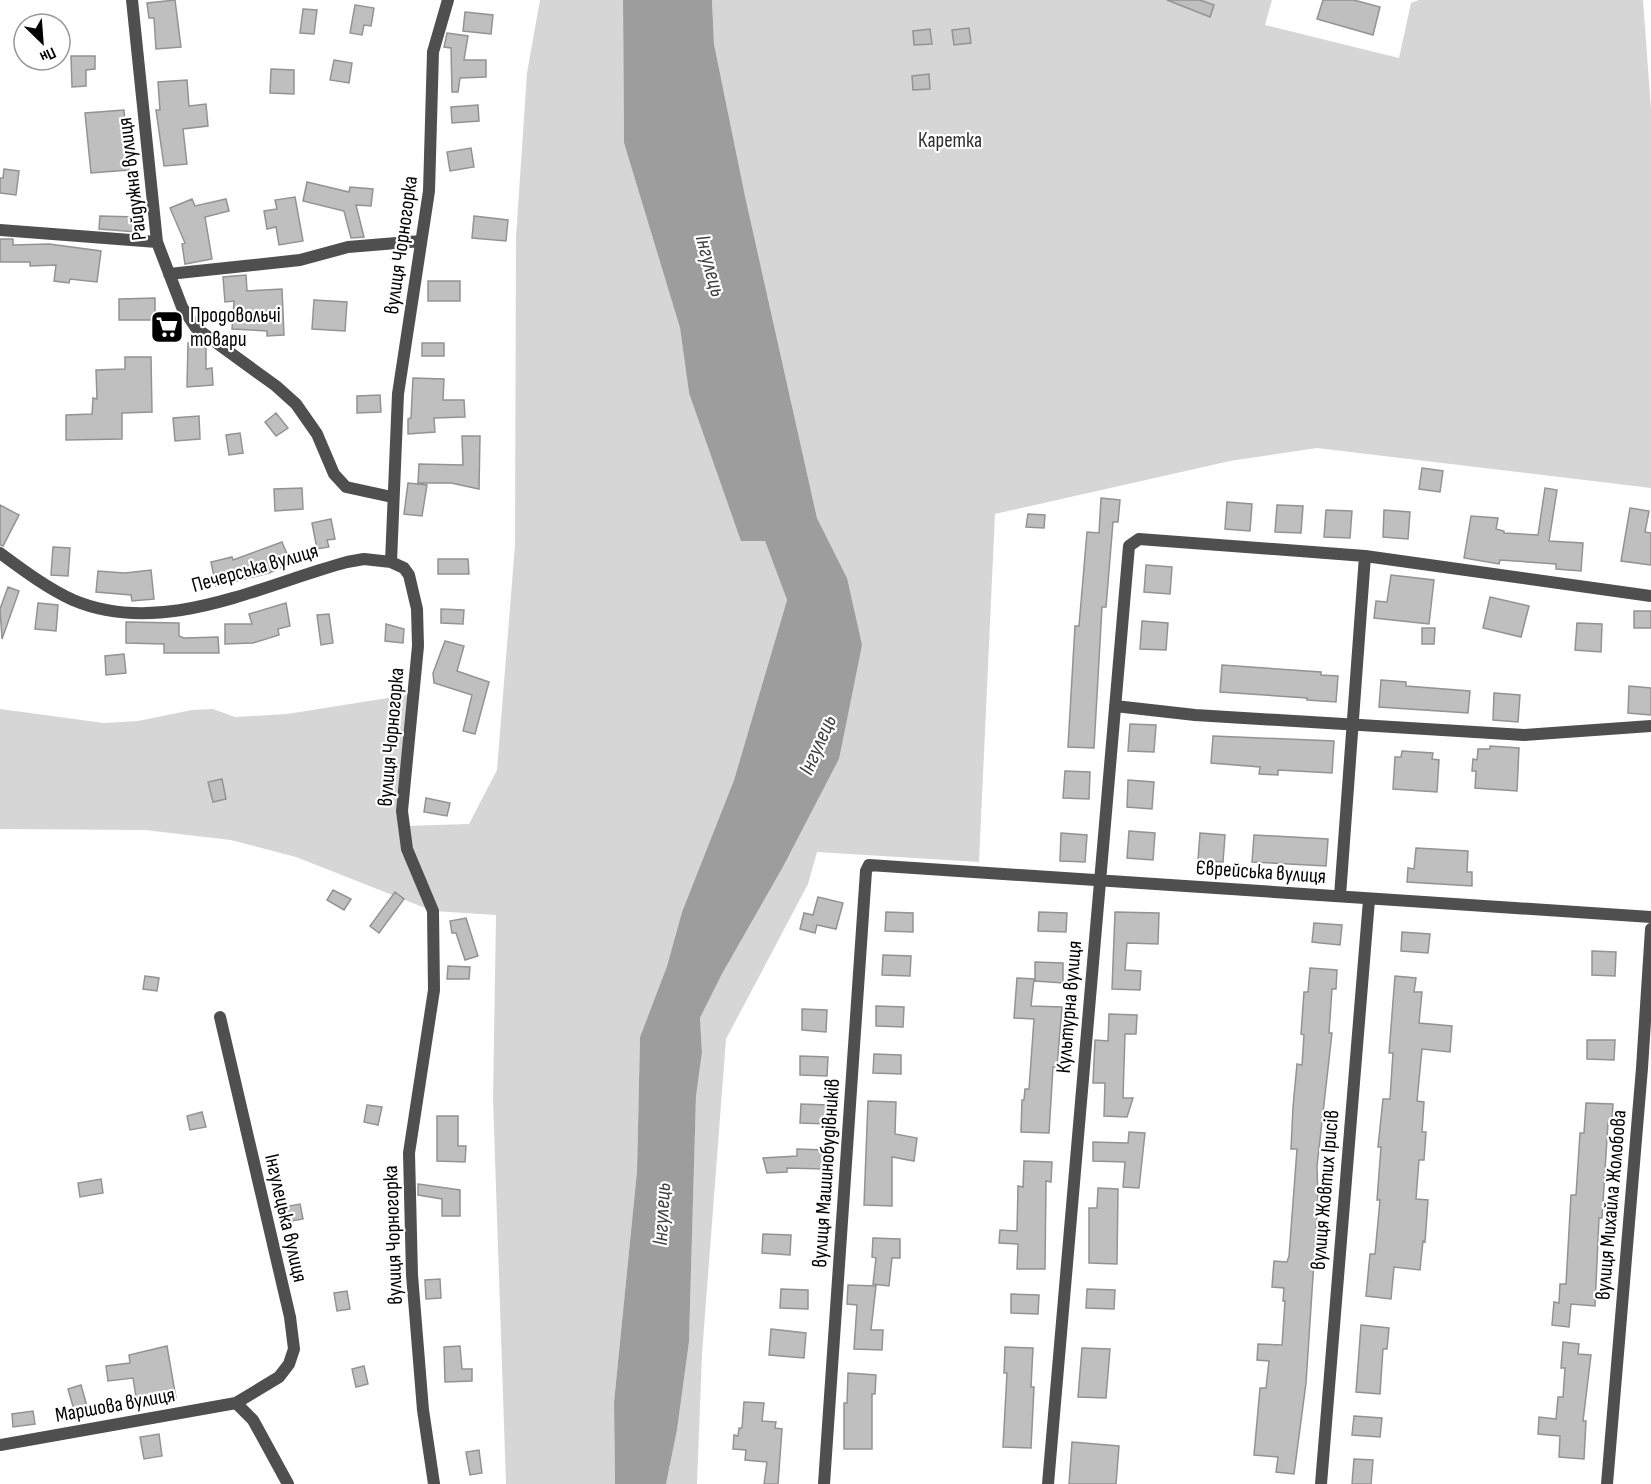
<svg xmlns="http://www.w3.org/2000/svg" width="1651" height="1484" font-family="'Sofia Sans Condensed',sans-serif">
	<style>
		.green { fill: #d6d6d6 }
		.water { fill: #9d9d9d }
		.building { fill: #bfbfbf; stroke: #939393; stroke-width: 1.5 }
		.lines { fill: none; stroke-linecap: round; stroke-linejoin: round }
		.minor { stroke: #4f4f4f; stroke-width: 12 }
		.labels { text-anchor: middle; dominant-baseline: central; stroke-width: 4.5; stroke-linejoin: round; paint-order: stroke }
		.park-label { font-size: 21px; fill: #2d2d2d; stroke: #fff }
		.street-label { font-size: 21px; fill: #000; stroke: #fff }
		.poi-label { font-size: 21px; fill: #000; stroke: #fff; text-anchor: start }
		.water-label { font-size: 22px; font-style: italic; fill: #3e3e3e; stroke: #fff }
	</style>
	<rect width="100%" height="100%" fill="#fff"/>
	<path class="green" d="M540 0H623L624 143 680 328 689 393 765 541 787 600 734 780 682 912 667 966 640 1037 637 1171 614 1402 615 1484H506L493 1099 496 915 433 911 296 857 231 840 145 830 0 829V709L104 723 138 721 192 710 213 709 235 717 287 714 413 694 404 826 469 824 497 770 515 545 516 237 527 73Z
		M712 0H1272L1265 25 1399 58 1411 3 1419 0H1643L1651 109V488L1317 448 1230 461 995 514 979 862 817 852 808 884 726 1039 702 1354 697 1484H666L677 1430 689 1342 696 1092 702 1052 700 1018 722 974 784 865 839 759 847 578 817 518 745 196 714 44Z"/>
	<path class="water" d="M623 0H712L714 44 745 196 817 518 847 578 862 645 839 759 784 865 722 974 700 1018 702 1052 696 1096 689 1342 677 1430 666 1484H615L614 1402 637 1171 640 1037 667 966 682 912 734 780 787 600 765 541H741L689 393 680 328 624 143Z"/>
	<path class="building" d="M175 0 181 47 156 49 154 18H149L147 3Z
		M1167 0H1200L1214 5 1210 17Z
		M1323 0H1354L1380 7 1373 35 1317 19Z
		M355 5 374 8 371 26 364 25 362 35 350 33Z
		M303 9 317 10 314 34 300 33Z
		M465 12 493 15 491 34 463 31Z
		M969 28 971 43 954 45 952 30Z
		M930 29 932 44 914 45 913 31Z
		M447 33 468 36 464 60H486V77L460 78 458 92H452L451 48 444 47Z
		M71 56H95V69L86 70V86L72 87Z
		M334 60 352 63 349 83 330 80Z
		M271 69 294 70V94L270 93Z
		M929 74 930 89 913 90 912 76Z
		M187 80 189 106 206 104 208 126 183 129 187 164 164 166 156 110H160L158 82Z
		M478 105 479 121 452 123 451 107Z
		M124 110 129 170 91 173 85 113Z
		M471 148 474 167 450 171 447 152Z
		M4 169 19 171 16 195 0 193V178H3Z
		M307 182 349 192 350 187 373 189 371 206 356 205 364 237 351 238 344 211 303 201Z
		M295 197 303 241 279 245 276 227 267 229 264 211 277 209 275 200Z
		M192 199 195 206 226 199 229 211 205 217 212 259 185 264 182 244 185 243 170 208Z
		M100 216 137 217V232L99 229Z
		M474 216 508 220 506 241 472 238Z
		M0 239H13V245L49 244 101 251 97 282 70 279 69 283 54 281 56 265 30 266V262H0Z
		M246 275 247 291 282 289 284 335 267 336V331L232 329 234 301 225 302 223 277Z
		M428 281H460V301H428Z
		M155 298V320H119V299Z
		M314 300 347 302 345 331 312 329Z
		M188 343 206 345V369L212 368 213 385 187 387Z
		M422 343H444V356H422Z
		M125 357H151L152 412 122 413V439L66 440V415L92 414 93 398 97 399 96 370 125 369Z
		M413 378 444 379 443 400H464L465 417 434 418 435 432 408 434V419L411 418Z
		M380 395 381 412 357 413V396Z
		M276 413 288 428 276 436 265 422Z
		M199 416 200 439 175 441 173 418Z
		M240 433 243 453 229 455 226 435Z
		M462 436H480L479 489 451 483H418L419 464 463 465Z
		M1422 468 1443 471 1440 492 1419 489Z
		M408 483 427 485 422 516 404 514Z
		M302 488 303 509 275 511 274 489Z
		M1545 488 1557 490 1549 541 1583 543 1581 571 1556 569V564L1500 560 1499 564 1464 558 1471 516 1498 518 1496 529 1504 531V533L1538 535Z
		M1101 498 1120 500 1118 522H1113L1106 607H1102L1094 748 1068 747 1075 626H1079L1087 532 1099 533Z
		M1227 502 1252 504 1250 531 1225 529Z
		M0 505 19 515 3 546 0 545Z
		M1277 505 1303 506 1301 533 1275 532Z
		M1630 508 1649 511 1645 532 1651 533V565L1621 561Z
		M1326 510 1352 511 1350 538 1324 537Z
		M1384 510 1410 512 1408 539 1383 537Z
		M1028 514 1045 515 1044 528 1026 527Z
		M331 519 335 539 327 540 329 547 317 549 312 523Z
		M282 542 291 563 269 573 216 586 211 562 232 557 233 560Z
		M53 547 70 548 68 576 51 575Z
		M438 559H468L469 574H438Z
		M1146 565 1172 567 1170 594 1144 592Z
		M151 570 154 599 132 601 131 595 96 592 98 571 125 573Z
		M1391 575 1434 580 1429 624 1374 618 1376 601 1387 602Z
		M8 587 19 591 2 639 0 609Z
		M1490 597 1529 606 1521 637 1483 628Z
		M38 603 58 605 56 631 35 629Z
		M286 603 290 626 278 629 279 635 253 643 225 644V624H252L249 614Z
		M441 609 464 610 463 624 441 623Z
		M1634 611H1651V628H1634Z
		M329 614 333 643 321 645 317 615Z
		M1142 621 1168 623 1166 650 1140 649Z
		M126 622 179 623V636L184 638 218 637 219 653H164V644L126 643Z
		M1577 623 1602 624 1601 652 1575 650Z
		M386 624 404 629 403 643 385 641Z
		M1422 628H1435L1434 644H1422Z
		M445 641 464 646 457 671 489 682 475 734 463 731 472 695 434 683 433 673Z
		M124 654 126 673 106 675 105 656Z
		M1222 665 1321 672V675L1338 676 1336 702 1307 700V698L1220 692Z
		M1381 680 1406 682V686L1470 691 1468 713 1379 707Z
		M1629 686 1651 688V715L1628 713Z
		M1494 693 1520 695 1518 722 1493 720Z
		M1130 724 1156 725 1154 752 1128 751Z
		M1213 736 1334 741 1332 773 1278 770V775L1259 774 1260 767 1211 763Z
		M1490 746 1519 748 1517 791 1475 788 1476 771H1472L1473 759 1477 760 1478 749H1490Z
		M1402 751 1433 753 1432 759 1439 760 1437 792 1393 789 1395 757H1401Z
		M1065 771 1090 772 1089 799 1063 798Z
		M222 779 226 799 213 802 208 782Z
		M1128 780 1154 782 1152 809 1127 807Z
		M426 798 450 803 447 816 424 812Z
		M1129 831 1155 833 1153 860 1127 858Z
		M1061 833 1087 835 1085 862 1060 861Z
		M1200 833 1225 835 1223 862 1198 860Z
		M1254 835 1328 839 1326 866 1252 862Z
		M1416 848 1468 851 1467 872H1472V886L1407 882 1408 868 1414 869Z
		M333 890 351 899 344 910 327 900Z
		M395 892 404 899 379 933 370 926Z
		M818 897 843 903 836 929 817 925 815 933 800 929 804 913 813 915Z
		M886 912 913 913V932L885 931Z
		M1039 912 1067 913 1066 932 1038 931Z
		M1115 912 1159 913 1158 944 1127 943 1125 970 1141 971 1140 990 1112 989Z
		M466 918 478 956 465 960 456 933H452L450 921Z
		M1314 923 1342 925 1340 945 1312 942Z
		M1402 932 1430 934 1428 953 1401 951Z
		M1592 951 1616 952 1615 976 1592 975Z
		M883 955 911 956 910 976 882 975Z
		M1035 962 1063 963V983L1035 981Z
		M448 966 470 967 469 979H447Z
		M1310 968 1337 970 1336 989H1332L1329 1033H1332L1317 1166 1318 1200 1306 1383 1294 1474 1276 1472 1278 1457 1254 1455 1260 1388H1266L1269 1361 1257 1360 1258 1344 1282 1345 1285 1301H1283L1284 1288 1272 1287 1274 1261 1287 1262 1289 1256 1297 1149H1291L1293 1107 1297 1064 1302 1065 1304 1035 1301 1034 1304 992H1308Z
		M145 976 159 978 157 991 143 989Z
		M1395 976 1416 978 1414 992H1422L1419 1023 1452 1026 1450 1052 1422 1049 1417 1101 1424 1102 1422 1132H1426L1424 1160H1419L1416 1199 1428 1200 1425 1242 1423 1241 1420 1270 1394 1267 1391 1299 1366 1296 1370 1254H1375L1380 1200H1377L1381 1147H1378L1383 1099H1390L1393 1053H1389Z
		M1017 978 1034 979 1031 1006 1062 1007 1057 1067H1053L1049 1133 1021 1132 1022 1100H1024L1025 1089H1029L1034 1019 1014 1018Z
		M876 1006 904 1007 903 1027 876 1026Z
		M802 1009 827 1010 826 1032 802 1030Z
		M1109 1014 1137 1015 1136 1034H1125L1123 1098H1133L1127 1117 1104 1116 1105 1083H1093L1095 1040 1108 1041Z
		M1587 1040H1615L1614 1060 1587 1059Z
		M874 1054 901 1055V1074L873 1073Z
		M800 1056 828 1057 827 1076 800 1075Z
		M868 1101 896 1102 895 1134 917 1138 914 1161 892 1157V1206L864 1205Z
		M1586 1103 1613 1104 1612 1123H1608L1602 1218H1599L1595 1306 1571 1304 1569 1327 1552 1325 1554 1302 1559 1303 1560 1284H1566L1571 1195H1576L1580 1133H1584Z
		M801 1104 829 1105 828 1124 800 1123Z
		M367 1105 382 1107 378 1125 364 1122Z
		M202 1112 206 1127 190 1130 187 1116Z
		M437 1116H458V1146H466L465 1162 437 1161Z
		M1129 1132 1145 1133 1139 1188 1123 1187 1125 1162 1093 1161V1142L1128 1143Z
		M797 1149 825 1150 824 1169 787 1168V1172L767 1173 763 1158 797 1156Z
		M1024 1161 1052 1162 1051 1182 1046 1181 1045 1269H1017L1018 1244 999 1243 1000 1230 1017 1231 1018 1186 1023 1187Z
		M101 1179 103 1193 80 1197 78 1183Z
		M418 1184 460 1190V1216H442V1199L418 1195Z
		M1098 1188 1118 1189 1117 1264 1089 1263V1208H1097Z
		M300 1204 303 1219 281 1223 278 1208Z
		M763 1234 791 1235 790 1255 762 1253Z
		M873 1238 900 1239V1258H892L889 1286 873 1284 876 1258 872 1257Z
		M440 1279 441 1298 426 1299 425 1280Z
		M848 1285 876 1286 871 1330H883L882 1350 854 1349 857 1305 847 1304Z
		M781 1289 808 1290V1309L780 1308Z
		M1087 1289 1115 1290 1114 1309 1086 1308Z
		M347 1291 350 1309 337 1311 334 1293Z
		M1011 1294 1039 1295 1038 1314 1011 1313Z
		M1361 1325 1389 1328 1387 1349H1383L1380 1394 1356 1392Z
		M771 1329 806 1333 804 1358 769 1355Z
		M1563 1342 1579 1344 1578 1354 1591 1355 1583 1421H1586L1584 1459 1559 1457 1560 1436 1538 1434 1539 1417 1556 1419 1558 1397H1563L1565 1368H1561Z
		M167 1346 176 1398 163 1400 162 1392 136 1397 133 1378 108 1381 106 1366 130 1363 129 1355Z
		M460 1346 462 1369H472V1381L445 1382 444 1347Z
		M1005 1347 1033 1348 1031 1387H1034L1031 1448 1003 1447 1007 1373H1004Z
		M1082 1348 1110 1349 1106 1398 1078 1397Z
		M364 1366 368 1384 356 1387 352 1369Z
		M848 1373 876 1375 875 1394H872V1449H844V1403H847Z
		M81 1385 87 1406 74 1410 68 1389Z
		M744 1402 764 1403 762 1421 776 1422 775 1428 782 1429 778 1484H764L767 1462 745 1460 746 1450 733 1449 734 1435 738 1436 739 1428H742Z
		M33 1411 35 1424 13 1427 12 1414Z
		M1354 1416 1382 1418 1380 1437 1352 1435Z
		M159 1434 162 1456 144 1459 140 1437Z
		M1072 1442 1119 1446 1116 1484H1069Z
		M479 1450 482 1473 470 1475 466 1452Z
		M1354 1459 1373 1460 1371 1484H1352Z"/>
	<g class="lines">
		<path class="minor" d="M132 0 157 242 182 307 196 328 276 386 296 404 317 434 334 474 346 487 392 497
			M0 230 157 242
			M169 274 300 260 348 247 421 241
			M0 553C23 570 47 588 73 600 162 638 261 585 347 562L364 559 391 562
			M1115 706 1195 715 1524 735 1651 726
			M1340 896 1365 556
			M236 1403 253 1420 288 1484
			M0 1445 236 1403 279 1377 289 1364 294 1349 290 1317 220 1017
			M434 1484 423 1410 412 1275 409 1153 434 990 433 911 407 849 402 811 418 646 417 609 409 575 404 568 391 562 398 394 429 191 433 52 448 0
			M824 1484 866 871 869 865 1651 917
			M1048 1484 1129 546 1139 539 1365 556 1651 596
			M1321 1484 1369 900
			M1607 1484 1642 1068 1651 929"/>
	</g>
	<defs>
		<symbol id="supermarket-square" viewBox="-11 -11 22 22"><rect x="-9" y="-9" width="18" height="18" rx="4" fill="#000" stroke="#fff"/><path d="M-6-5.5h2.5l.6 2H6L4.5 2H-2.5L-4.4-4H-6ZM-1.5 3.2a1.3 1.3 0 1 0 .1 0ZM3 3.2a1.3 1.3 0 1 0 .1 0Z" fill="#fff"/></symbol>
	</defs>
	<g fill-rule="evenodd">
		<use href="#supermarket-square" x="148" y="308" width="38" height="38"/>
	</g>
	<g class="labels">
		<g class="park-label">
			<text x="950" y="140">Каретка</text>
		</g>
		<g class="street-label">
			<text transform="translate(132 179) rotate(-97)">Райдужна вулиця</text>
			<text transform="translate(401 245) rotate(-82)">вулиця Чорногорка</text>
			<text transform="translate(255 568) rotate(-16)">Печерська вулиця</text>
			<text transform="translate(391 737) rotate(-85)">вулиця Чорногорка</text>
			<text transform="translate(1261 872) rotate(4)">Єврейська вулиця</text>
			<text transform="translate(1069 1007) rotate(-85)">Культурна вулиця</text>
			<text transform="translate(826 1173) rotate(-86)">вулиця Машинобудівників</text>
			<text transform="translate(1325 1190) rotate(-85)">вулиця Жовтих Ірисів</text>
			<text transform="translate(1611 1205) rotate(-85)">вулиця Михайла Жолобова</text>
			<text transform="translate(286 1218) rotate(77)">Інгулецька вулиця</text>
			<text transform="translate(393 1235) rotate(-92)">вулиця Чорногорка</text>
			<text transform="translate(115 1405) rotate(-10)">Маршова вулиця</text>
		</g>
		<g class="poi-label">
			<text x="190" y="315">Продовольчі<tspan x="190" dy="24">товари</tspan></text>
		</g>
		<g class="water-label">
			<text transform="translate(710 266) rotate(75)">Інгулець</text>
			<text transform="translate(818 745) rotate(-66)">Інгулець</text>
			<text transform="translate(662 1214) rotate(-87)">Інгулець</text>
		</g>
	</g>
	<g transform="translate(42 42) rotate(155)"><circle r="28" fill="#ffffff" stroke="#999999" stroke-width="1.5"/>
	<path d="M0-4.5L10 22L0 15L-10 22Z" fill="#000000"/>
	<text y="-9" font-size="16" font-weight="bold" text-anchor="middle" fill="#000000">Пн</text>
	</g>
</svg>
